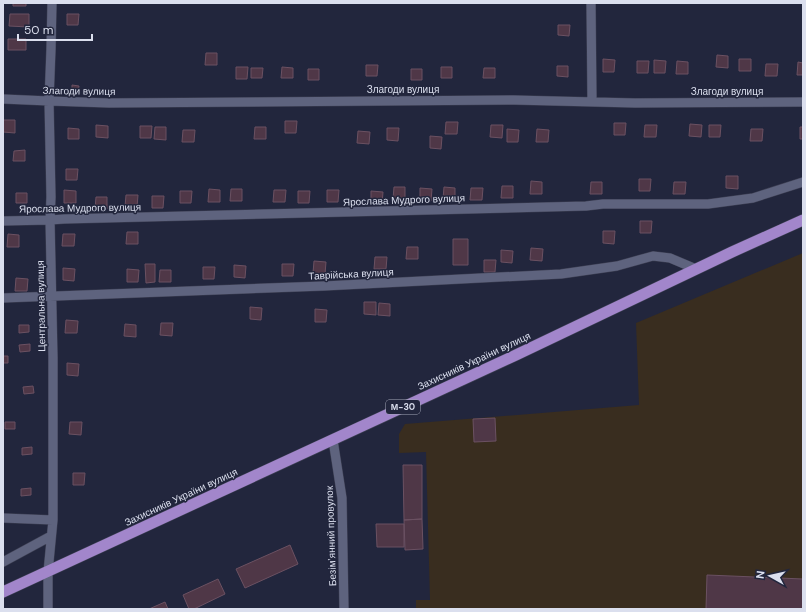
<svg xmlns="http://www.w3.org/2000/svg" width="806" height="612" font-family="'DM Sans',sans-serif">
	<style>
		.industrial { fill: #392d1f }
		.building { fill: #4f3747; stroke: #6b5162 }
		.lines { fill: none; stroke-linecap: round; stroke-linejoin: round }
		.minor-casing { stroke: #3e4054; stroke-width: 10 }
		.trunk-casing { stroke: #3e4054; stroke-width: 12 }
		.minor { stroke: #5e637e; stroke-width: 9 }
		.trunk { stroke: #a286cb; stroke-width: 11 }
		.labels { text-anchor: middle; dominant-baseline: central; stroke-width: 3; stroke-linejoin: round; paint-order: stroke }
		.shield { fill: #22263d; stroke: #a4a8b9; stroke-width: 1 }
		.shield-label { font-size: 9px; font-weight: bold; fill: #dbdfee }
		.street-label { font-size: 10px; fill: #dbdfee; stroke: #22263d }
	</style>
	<rect width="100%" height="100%" fill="#22263d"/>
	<path class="industrial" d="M803 253V609H416V600H430L426 452 399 453V434L405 424 639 405 636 323Z"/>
	<path class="building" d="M13 3H26V6H13Z
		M10 14H29V27L9 26Z
		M67 14H79L78 25H67Z
		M558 25H570L569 36 558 35Z
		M8 39H26V50H8Z
		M206 53H217V65H205Z
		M717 55 728 56V68L716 67Z
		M603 59 615 60 614 72H603Z
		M739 59H751V71H739Z
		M654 60 666 61 665 73H654Z
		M637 61H649L648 73H637Z
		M677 61 688 62V74H676Z
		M798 62 803 63V75H797Z
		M766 64H778L777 76H765Z
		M366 65H378L377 76H366Z
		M557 66H568V77L557 76Z
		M236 67H248L247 79H236Z
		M282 67 293 68V78H281Z
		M441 67H452V78H441Z
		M251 68H263L262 78H251Z
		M484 68H495V78H483Z
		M308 69H319V80H308Z
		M411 69H422V80H411Z
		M72 85 79 86 78 92 72 91Z
		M3 120H15V133L3 132Z
		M285 121H297L296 133H285Z
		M446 122H458L457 134H445Z
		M614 123H626L625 135H614Z
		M690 124 702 125 701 137 689 136Z
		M96 125 108 126V138L96 137Z
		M491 125H503L502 138 490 137Z
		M645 125H657L656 137H644Z
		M709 125H721L720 137H709Z
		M140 126H152L151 138H140Z
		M155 127H166V140L154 139Z
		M255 127H266V139H254Z
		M800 127H803V139H800Z
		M68 128 79 129V139H68Z
		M387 128H399L398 141 387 140Z
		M507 129 519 130 518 142H507Z
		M537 129 549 130 548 142H536Z
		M751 129H763L762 141H750Z
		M183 130H195L194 142H182Z
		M358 131 370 132 369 144 357 143Z
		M430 136 442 137 441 149 430 148Z
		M25 150V161H13L14 151Z
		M66 169H78L77 180H66Z
		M726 176H738V189L726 188Z
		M639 179H651L650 191H639Z
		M531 181 542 182V194H530Z
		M591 182H602V194H590Z
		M674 182H686L685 194H673Z
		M502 186H513V198H501Z
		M394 187H405V200L393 199Z
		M444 187 455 188V200L443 199Z
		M420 188 432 189 431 201H420Z
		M471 188H483L482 200H470Z
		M209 189 220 190V202H208Z
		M231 189H242V201H230Z
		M64 190 76 191V203H64Z
		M274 190H286L285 202H273Z
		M327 190H339L338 202H327Z
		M180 191H192L191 203H180Z
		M298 191H310L309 203H298Z
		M371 191 383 192 382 204H371Z
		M16 193H27V203H16Z
		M126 195H138L137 207H125Z
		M152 196H164L163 208H152Z
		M96 197H107V209H95Z
		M640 221H652L651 233H640Z
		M603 231H615L614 244 603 243Z
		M127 232H138V244H126Z
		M8 234 19 235V247H7Z
		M63 234H75L74 246H62Z
		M453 239H468V265H453Z
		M407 247H418V259H406Z
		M531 248 543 249 542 261 530 260Z
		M501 250 513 251 512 263 501 262Z
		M375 257H387L386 269H374Z
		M484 260H496L495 272H484Z
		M314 261 326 262 325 274 313 273Z
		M145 264H155V282L146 283Z
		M282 264H294L293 276H282Z
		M234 265 246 266 245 278 234 277Z
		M203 267H215L214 279H203Z
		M63 268 75 269 74 281 63 280Z
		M127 269 139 270 138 282H127Z
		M160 270H171V282H159Z
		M16 278 28 279 27 291H15Z
		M364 302H376V315L364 314Z
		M379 303 390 304V316L378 315Z
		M250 307 262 308 261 320 250 319Z
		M315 309 327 310 326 322H315Z
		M66 320 78 321 77 333H65Z
		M161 323H173L172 336 160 335Z
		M125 324 136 325V337L124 336Z
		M19 325H29V332L19 333Z
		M30 344V351L20 352 19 345Z
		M3 356H8V363H3Z
		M67 363 79 364 78 376 67 375Z
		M33 386 34 393 24 394 23 387Z
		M495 418 496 441 474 442 473 419Z
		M5 422H15V429H5Z
		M70 422H82L81 435 69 434Z
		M32 447V454L22 455V448Z
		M403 465H422V519L404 520Z
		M73 473H85L84 485H73Z
		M31 488V495L21 496V489Z
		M422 519 423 549 405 550 404 520Z
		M376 524H404V547H377Z
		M290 545 298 564 245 588 236 569Z
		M707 575 803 579V609H706Z
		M218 579 225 594 194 609H189L183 595Z
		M165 602 168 609H149Z"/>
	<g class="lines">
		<defs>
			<path id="minor" d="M591 3 592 101
				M3 99 49 101 109 103 514 100 635 103 803 102
				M3 221 50 220 64 219C238 216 412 211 586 206L603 204H708L753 198 803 182
				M3 298 324 286 561 274 617 266 653 256 670 258 696 269
				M333 440 342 498 344 609
				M3 518 53 520
				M3 562 51 536
				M48 609V572L53 520V357L50 220 51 197 49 101 51 49 52 3"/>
			<path id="trunk" d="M3 592 516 355 732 252 803 220"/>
		</defs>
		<use href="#minor" class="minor-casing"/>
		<use href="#trunk" class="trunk-casing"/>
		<use href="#minor" class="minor"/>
		<use href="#trunk" class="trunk"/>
	</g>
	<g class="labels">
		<rect class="shield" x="386" y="400" width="34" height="14" rx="3"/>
		<g class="shield-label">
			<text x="403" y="407">М-30</text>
		</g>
		<g class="street-label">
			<text x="403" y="89">Злагоди вулиця</text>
			<text transform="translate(79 91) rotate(1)">Злагоди вулиця</text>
			<text x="727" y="91">Злагоди вулиця</text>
			<text transform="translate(404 200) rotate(-2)">Ярослава Мудрого вулиця</text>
			<text transform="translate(80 208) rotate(-1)">Ярослава Мудрого вулиця</text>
			<text transform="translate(351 274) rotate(-3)">Таврійська вулиця</text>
			<text transform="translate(41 306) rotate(-91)">Центральна вулиця</text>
			<text transform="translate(474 361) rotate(-25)">Захисників України вулиця</text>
			<text transform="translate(181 497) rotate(-25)">Захисників України вулиця</text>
			<text transform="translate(331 536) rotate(-92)">Безімʼянний провулок</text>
		</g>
	</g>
	<rect width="806" height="612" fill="none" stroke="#dbdfee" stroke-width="8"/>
	<g transform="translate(770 576) rotate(278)" stroke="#22263d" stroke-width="3" paint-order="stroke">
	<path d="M0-3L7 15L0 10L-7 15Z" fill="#dbdfee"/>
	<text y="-6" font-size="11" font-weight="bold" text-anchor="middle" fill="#dbdfee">N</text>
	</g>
	<path d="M18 34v6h74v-6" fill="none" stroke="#dbdfee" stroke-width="2"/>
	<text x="24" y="34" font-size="12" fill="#dbdfee" stroke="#22263d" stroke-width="3" paint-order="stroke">50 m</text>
</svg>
